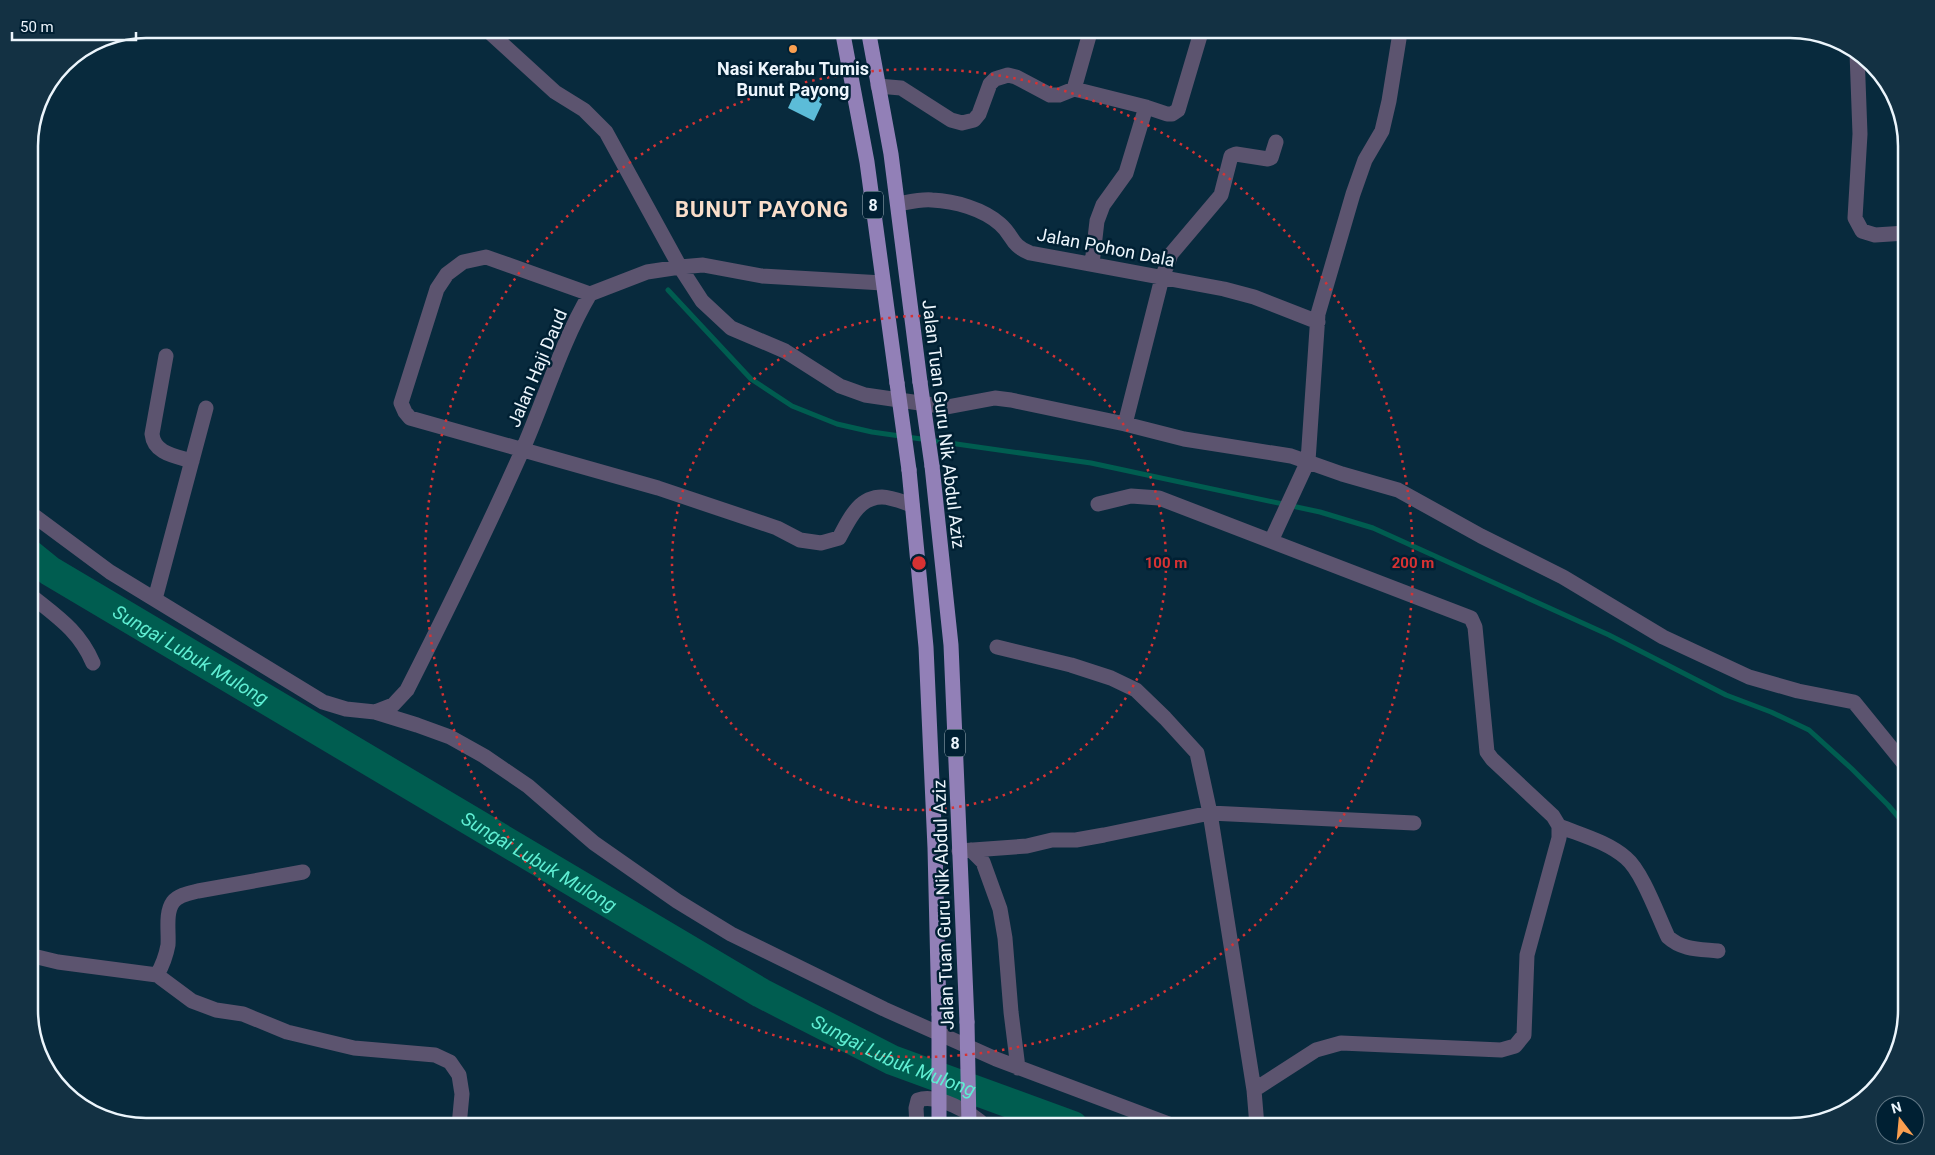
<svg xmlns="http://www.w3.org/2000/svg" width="1935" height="1155" font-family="Roboto,sans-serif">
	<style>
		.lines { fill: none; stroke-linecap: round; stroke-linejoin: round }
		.stream { stroke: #005d50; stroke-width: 5 }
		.river { stroke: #005d50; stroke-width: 30 }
		.building { fill: #5cbcd8 }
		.minor { stroke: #5c546f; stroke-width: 15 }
		.major { stroke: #9280b7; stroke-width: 15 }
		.major-bridge { stroke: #9280b7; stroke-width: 15 }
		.ring { fill: none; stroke: #d73233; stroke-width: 2.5; stroke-dasharray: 2.5 5 }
		.poi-dot { fill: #fa9f50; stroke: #002033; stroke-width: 2 }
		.labels { text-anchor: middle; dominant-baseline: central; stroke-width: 5; stroke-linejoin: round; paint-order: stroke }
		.shield { fill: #002033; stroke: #a5b5c0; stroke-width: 1 }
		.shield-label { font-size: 16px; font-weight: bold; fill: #ecf5fc }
		.poi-label { font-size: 18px; font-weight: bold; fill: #ecf5fc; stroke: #002033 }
		.street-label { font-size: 18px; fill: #ecf5fc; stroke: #002033 }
		.water-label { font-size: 19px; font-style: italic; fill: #5feed3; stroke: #002033 }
		.district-label { font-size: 22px; font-weight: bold; letter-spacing: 1px; fill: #f9deca; stroke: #002033 }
		.rim { fill: none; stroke: #ecf5fc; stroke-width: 2.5 }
		.centre { fill: #d73233; stroke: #002033; stroke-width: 2.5 }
		.ring-label { font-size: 15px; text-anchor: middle; font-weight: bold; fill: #d73233; stroke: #002033; stroke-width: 5; stroke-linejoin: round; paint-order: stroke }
	</style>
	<rect width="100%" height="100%" fill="#082a3d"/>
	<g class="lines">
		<path class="stream" d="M668 290 751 379 792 406 837 424 872 432 1091 463 1320 512 1373 528 1609 635 1726 695 1771 712 1809 730 1852 769 1888 805 1906 826"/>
		<path class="river" id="s1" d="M29 554 50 571 761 993 892 1060 1073 1126"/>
	</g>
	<path class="building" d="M808 85 824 92 819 102 822 104 814 121 788 108 796 91 804 95Z"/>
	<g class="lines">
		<path class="minor" d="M486 29 555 92 584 110 606 132 680 267 702 301 731 328 785 351 840 386 865 395 947 407 995 398 1011 400 1125 424 1184 439 1291 456 1342 474 1398 490 1481 536 1563 577 1663 637 1749 677 1798 691 1854 702 1906 766
			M1857 53 1860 134 1855 218 1862 231 1875 235 1906 233
			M878 86 901 88 951 120 962 123 974 120 979 114 990 84 995 79 1008 75 1016 77 1050 95H1059L1074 89 1146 107 1167 114H1172L1178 110 1202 29
			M1074 89 1091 29
			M898 204C909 202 921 199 932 200 955 201 983 209 1000 224 1014 236 1010 245 1030 253L1224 289 1254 297 1318 322
			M1092 264 1097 221 1103 205 1126 173 1146 107
			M590 294 486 257 463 262 447 274 437 289 401 403 405 412 410 418 658 488 777 528 800 540 821 543 839 538C849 520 858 497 882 497 891 497 903 502 912 505
			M166 356 152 434C154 454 176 456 192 461
			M1125 424 1162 278 1171 254 1221 195 1231 156 1236 154 1268 159 1271 158 1276 142
			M1098 504 1131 496 1159 498 1471 618 1475 627 1487 752 1492 759 1553 816 1559 826V838L1527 955 1524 1035 1515 1046 1501 1050 1341 1043 1316 1050 1254 1090
			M29 512 110 572 323 702 346 709 375 712 417 725 450 737 484 756 528 786 594 843 677 901 731 934 884 1009 996 1059 1174 1126
			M1271 541 1308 461 1318 314 1353 194 1365 160 1382 131 1389 101 1399 39V29
			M29 594C56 616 79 630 93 663
			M155 599 206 408
			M997 647 1071 665 1111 678 1136 690 1165 718 1197 753 1210 813 1254 1090 1257 1126
			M375 712 393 705 407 690C447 611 486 532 522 451 545 399 561 343 590 294L647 272 680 267 703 265 762 276 883 283
			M1559 826C1581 835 1608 842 1626 858 1642 871 1658 916 1668 937 1682 950 1700 949 1718 951
			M971 850 983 862 1000 909 1005 938 1011 1012 1018 1068
			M959 851 1027 846 1052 840H1076L1104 835 1210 813 1414 823
			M29 955 58 962 157 975 192 1001 216 1010 243 1014 287 1032 354 1048 435 1055 450 1062 459 1075 462 1094 459 1126
			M157 975C162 966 166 956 168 945 169 932 165 913 173 902 178 895 190 893 198 891L303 872
			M917 1126 916 1108 918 1100C937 1093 972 1113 985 1126"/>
		<path class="major" d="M842 29 867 162 897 383
			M868 29 891 154 920 382
			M932 466 951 645 967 1022
			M909 470 926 647 935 848 939 1014"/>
		<path class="major-bridge" d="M920 382 932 466
			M897 383 909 470
			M939 1014V1126
			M967 1022 969 1126"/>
	</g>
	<g class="ring">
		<circle cx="919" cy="563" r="247"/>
		<circle cx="919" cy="563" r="494"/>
	</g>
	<circle class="poi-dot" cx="793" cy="49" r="5"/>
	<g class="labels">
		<g class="shield">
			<rect x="863" y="191.5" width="20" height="27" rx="4"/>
			<rect x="945" y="729.5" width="20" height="27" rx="4"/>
		</g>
		<g class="shield-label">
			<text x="873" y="205">8</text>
			<text x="955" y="743">8</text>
		</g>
		<g class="poi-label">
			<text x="793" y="68">Nasi Kerabu Tumis<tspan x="793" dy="21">Bunut Payong</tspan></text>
		</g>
		<g class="street-label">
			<text transform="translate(1106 247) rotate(11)">Jalan Pohon Dala</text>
			<text transform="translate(537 368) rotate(-67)">Jalan Haji Daud</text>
			<text transform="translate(944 424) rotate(83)">Jalan Tuan Guru Nik Abdul Aziz</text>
			<text transform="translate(943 905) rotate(-92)">Jalan Tuan Guru Nik Abdul Aziz</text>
		</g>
		<g class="water-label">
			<text stroke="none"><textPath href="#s1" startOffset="191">Sungai Lubuk Mulong</textPath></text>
			<text stroke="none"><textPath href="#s1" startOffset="596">Sungai Lubuk Mulong</textPath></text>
			<text stroke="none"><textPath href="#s1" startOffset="1001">Sungai Lubuk Mulong</textPath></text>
		</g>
		<g class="district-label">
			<text x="762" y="209">BUNUT PAYONG</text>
		</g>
	</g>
	<path d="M0 0H1935V1155H0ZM146 38H1790A108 108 0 0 1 1898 146V1010A108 108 0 0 1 1790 1118H146A108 108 0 0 1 38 1010V146A108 108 0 0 1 146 38Z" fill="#133143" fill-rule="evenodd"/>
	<path class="rim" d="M146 38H1790A108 108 0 0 1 1898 146V1010A108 108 0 0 1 1790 1118H146A108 108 0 0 1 38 1010V146A108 108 0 0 1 146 38Z"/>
	<circle cx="919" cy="563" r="8" class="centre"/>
	<g class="ring-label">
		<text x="1166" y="568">100 m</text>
		<text x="1413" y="568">200 m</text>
	</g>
	<g transform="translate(1900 1120) rotate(344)"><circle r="24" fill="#002033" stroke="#5e7583"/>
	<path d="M0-4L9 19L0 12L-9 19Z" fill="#fa9f50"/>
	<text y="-8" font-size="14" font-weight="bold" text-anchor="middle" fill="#ecf5fc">N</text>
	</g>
	<path d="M12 32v8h124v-8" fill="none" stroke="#ecf5fc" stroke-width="2.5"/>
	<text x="20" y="32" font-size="15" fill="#ecf5fc" stroke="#002033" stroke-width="4" paint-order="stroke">50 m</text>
</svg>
